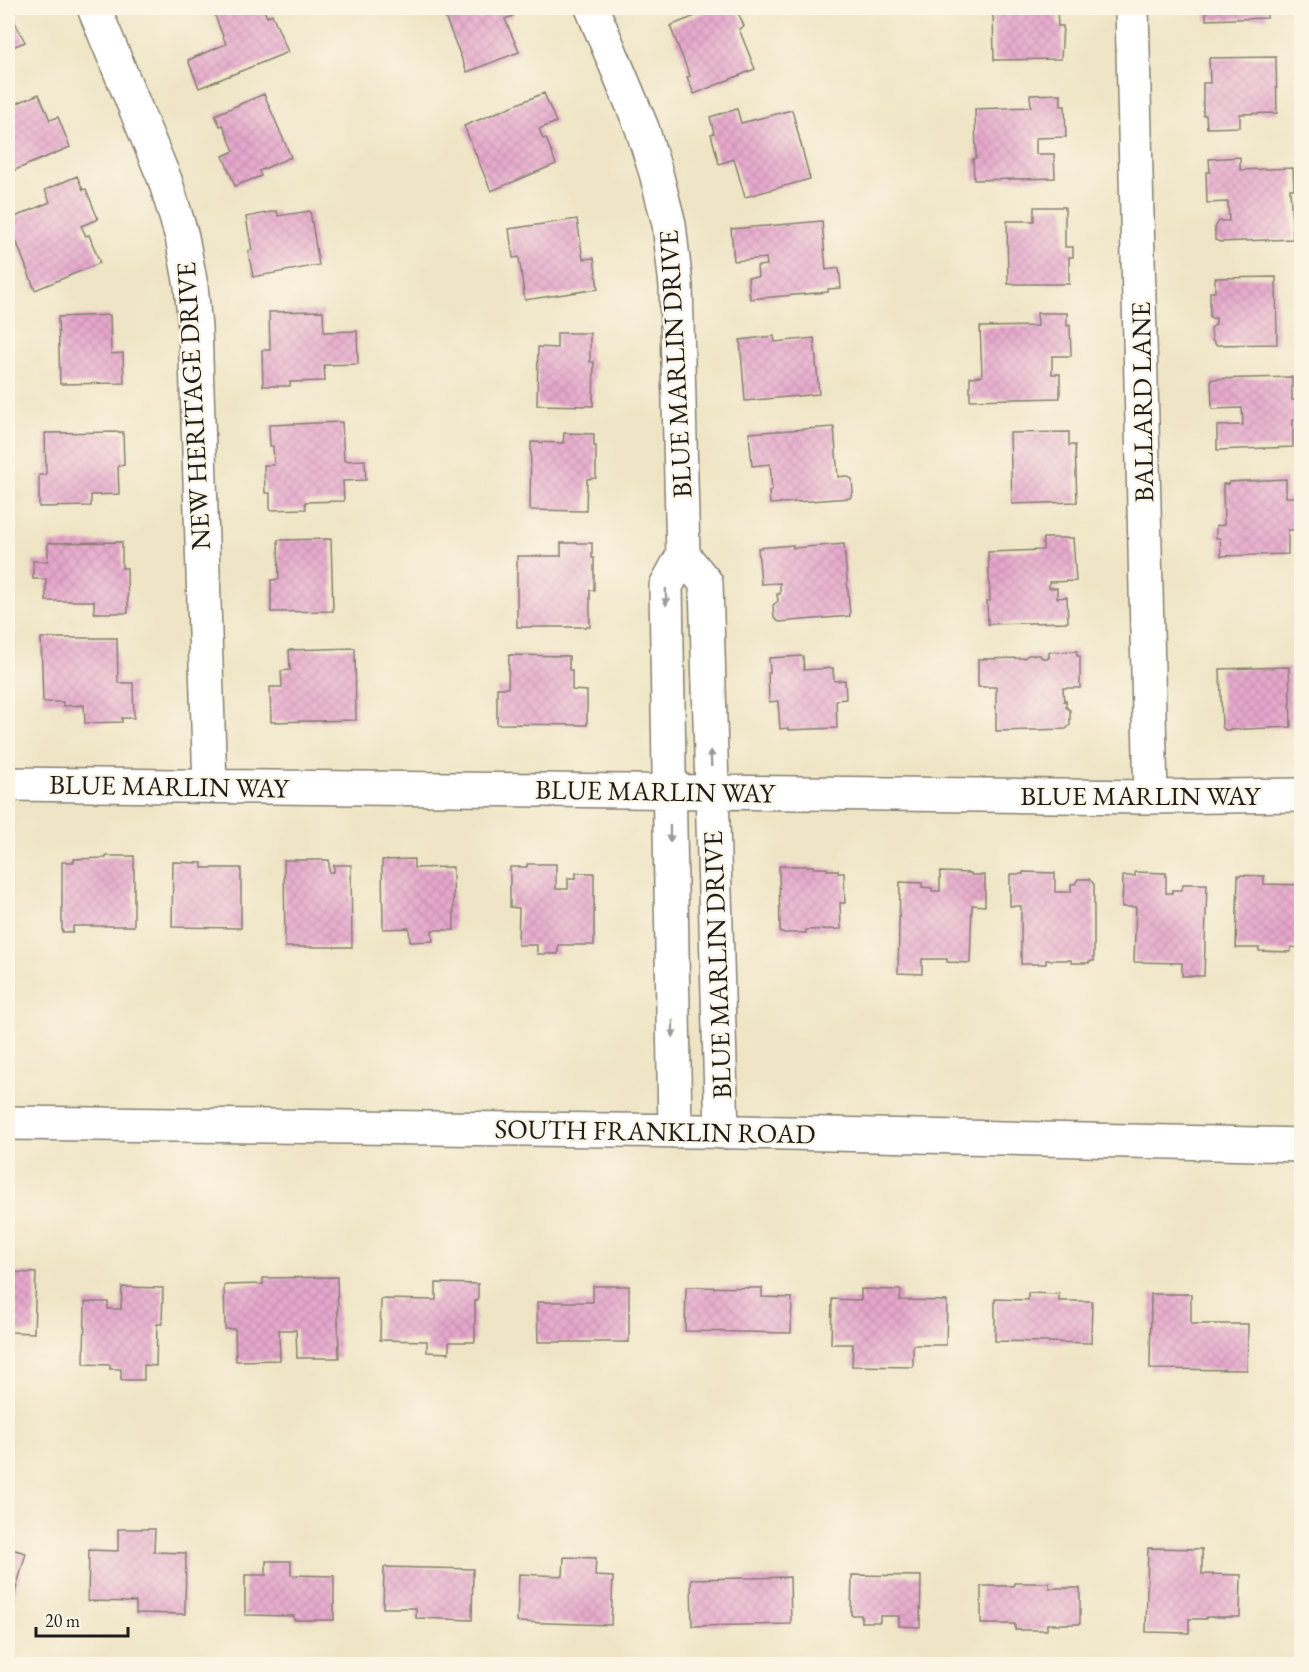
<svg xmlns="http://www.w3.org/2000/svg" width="1309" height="1672" font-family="'EB Garamond',serif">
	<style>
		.building { fill: url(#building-cross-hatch) }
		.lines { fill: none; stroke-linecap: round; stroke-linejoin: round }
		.minor-casing { stroke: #868071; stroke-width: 36 }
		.secondary-casing { stroke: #868071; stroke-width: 36 }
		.minor { stroke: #fff; stroke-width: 33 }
		.secondary { stroke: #fff; stroke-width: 33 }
		.oneway { fill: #999 }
		.labels { text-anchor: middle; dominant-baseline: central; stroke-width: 4.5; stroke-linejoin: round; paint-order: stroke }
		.street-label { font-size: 27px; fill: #1c1c1c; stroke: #fcf5e5 }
	</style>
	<defs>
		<pattern id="building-cross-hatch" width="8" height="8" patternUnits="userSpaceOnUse" patternTransform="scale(1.5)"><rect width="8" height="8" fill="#e6a8cc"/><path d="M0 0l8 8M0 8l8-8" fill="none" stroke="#c590af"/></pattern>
	</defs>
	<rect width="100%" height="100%" fill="#fcf5e5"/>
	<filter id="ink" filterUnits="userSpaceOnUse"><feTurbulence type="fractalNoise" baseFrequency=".0167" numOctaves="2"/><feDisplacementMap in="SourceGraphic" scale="12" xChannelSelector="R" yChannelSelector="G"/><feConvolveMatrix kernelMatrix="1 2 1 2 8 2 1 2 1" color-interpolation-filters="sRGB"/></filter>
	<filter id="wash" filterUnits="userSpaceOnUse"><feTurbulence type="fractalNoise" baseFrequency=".008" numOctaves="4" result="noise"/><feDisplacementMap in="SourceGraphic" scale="24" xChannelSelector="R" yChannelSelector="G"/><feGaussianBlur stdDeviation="1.35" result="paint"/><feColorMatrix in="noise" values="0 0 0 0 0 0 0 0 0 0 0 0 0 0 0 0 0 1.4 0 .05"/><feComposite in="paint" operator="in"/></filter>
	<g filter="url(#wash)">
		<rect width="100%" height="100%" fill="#efe5c6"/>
		<g id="blocks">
			<path class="building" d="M8 8 25 42 8 49Z
				M212 8H263L267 17 272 14 288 52 199 88 188 60 226 44Z
				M460 8H510L513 16 505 19 519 52 467 72 444 14Z
				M715 8H736L744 26 739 29 755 69 694 94 687 77 690 76 670 26Z
				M993 8H1057L1058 26H1063L1061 59 994 60Z
				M1206 8H1267V18L1206 20Z
				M1276 57 1277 113 1240 114V127L1207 128 1206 115H1203V83H1210L1209 58Z
				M544 93 556 122 539 129 543 139 546 138 556 164 491 191 464 126Z
				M39 94 50 120 58 117 70 147 8 173V96L9 95 13 105Z
				M264 94 291 157 259 171 261 176 235 186 223 156 234 151 223 125 220 126 215 115Z
				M1061 94V106H1065L1066 137 1036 138V154H1054L1055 178 974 180 973 159 976 158 975 109 1031 107 1030 95Z
				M737 109 741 123 792 110 810 179 745 197 734 159 719 164 711 134 714 133 710 117Z
				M1240 157V170L1293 168 1294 189H1290L1293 239 1220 242 1215 240V228L1219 221H1229L1228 202 1207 203 1206 172H1210L1209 159Z
				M77 176 83 190 86 189 98 219 81 226 86 236 89 235 100 263 35 290 8 220 50 202 45 190Z
				M1034 207H1065V247H1073V257H1069V284H1008L1007 221H1034Z
				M277 211 278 216 310 211 319 265 253 277 248 251 252 250 246 217Z
				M577 219 583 259 594 258 598 289 525 300 519 257 513 258 509 229Z
				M822 221 826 270 839 268 841 288 828 289V292L750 299 748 277H758L757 266 767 265 766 258 734 261 731 229Z
				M1276 277 1277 344 1216 345 1212 340 1211 328 1216 324V318H1210V292H1215V278Z
				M323 311 324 332 357 331 358 364 324 365 325 381 290 382V386H263L262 350H270L269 312Z
				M1037 313H1067V326L1070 325 1071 356H1052V374H1060V398L970 400V377L982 376 980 327 1038 326Z
				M110 315 111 354 123 353 124 383 60 384 58 317Z
				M557 333H590V362H594L593 406 537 405 538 347 557 348Z
				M774 336 775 342 814 338 819 394 745 401 740 340Z
				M1292 377V400H1296V420H1293V447L1217 450V426L1243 425 1242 408 1212 409 1211 379Z
				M342 422 344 461 365 460 366 480 343 481 344 501 305 502 306 509 270 510V493H265L264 465H274L273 446H270L269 425Z
				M834 427 838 477 846 476 852 479 853 492 850 498 770 504 769 491 772 490 770 464 752 466 749 433Z
				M123 432 124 465 118 466 119 494 91 495V506L39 507V475H46L45 433Z
				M1069 432V445H1075L1077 502 1012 504 1010 433Z
				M564 433 594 434V446H596V478L587 479 586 511 530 510 531 442 563 443Z
				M1286 479V497H1296L1297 530H1288V554L1221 556 1220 538H1216V526L1224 525 1223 484H1229V482Z
				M1043 538H1073L1076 581 1049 582V588H1057V598L1067 597 1068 622 988 624 987 601H990L988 552 1043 550Z
				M331 539 333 611 271 612V580L279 579 278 540Z
				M122 542V568H127L128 613H94V601H46V579H33V561H48V543Z
				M561 543H592V558H594V590H590V627H517V556H561Z
				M844 544 850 616 779 622 774 618 773 605 778 601 777 594H780V583L761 584 758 548 793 545V548Z
				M41 638H117L118 683H133L134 718H122V722L85 723 84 705 63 706V702H43Z
				M355 648 356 720 271 722 270 687H282L281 671 290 670 289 650Z
				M1077 651V656H1080V688H1063L1064 701 1066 700V707L1070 710V725L1066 729 996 731V687H978V659L1024 658 1028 655H1040L1042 658H1049V652Z
				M509 655 569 656V670H572V690L587 691V725L497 724V688H508Z
				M803 656 804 670 833 668 834 681 845 680 846 699 836 700 837 728 788 730V728L780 729 778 701 769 702 768 673H770L769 658Z
				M1289 667 1291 727 1225 730 1222 727 1220 669Z
				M106 856H134V926H73V932H62V862H74V859L106 858Z
				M8 859H10V888H8Z
				M414 859V868L453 867 454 930H432L433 941 410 942 409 928 383 929 382 860Z
				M284 860H329V872H334V865H351L352 947H285Z
				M173 862 202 863V868H241V928L172 927Z
				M527 864H556V889H568V878H576V873H594V945H558V954H537V945H518L519 908 510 907V867H527Z
				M779 866H813V868H827V870H838V873H844L845 903H840L841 929 806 930V933H780Z
				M940 872 971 873V875H985V906L972 905 970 963 947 962V959H922V974L898 973 900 882 922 883V887L932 888V891H940Z
				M1023 872 1055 873V892H1071V884H1075L1078 879H1089L1094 884V961H1089V963H1071V960H1046V964H1021V906H1010V874H1023Z
				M1135 872 1166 873V893H1172V890H1182L1183 884H1207L1204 976H1182V963L1134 962 1136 907H1122L1123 876H1135Z
				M1238 875 1264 876V884L1302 885V948L1291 947V952L1259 951V948H1236Z
				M8 1272 36 1273 34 1333 8 1332Z
				M337 1277 339 1358H297L296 1330H279L280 1360 236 1361 235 1329H225L224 1285 263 1284V1278Z
				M436 1283 478 1284V1301H475V1342H449V1353L427 1352V1341L380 1340 381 1299 436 1300Z
				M593 1286H629V1342H538L537 1302H593Z
				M122 1287 163 1288 162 1324H157L156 1366 144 1365V1380H121V1369H110V1365L84 1364 85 1302H108V1309H121Z
				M686 1287 762 1288V1297L792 1298 791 1333 685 1331Z
				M861 1289 901 1290 900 1300 947 1301 946 1345H913V1367L852 1366 853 1344H831L832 1299 861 1300Z
				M1028 1293 1059 1294V1301H1092L1091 1343 995 1341V1299L1028 1300Z
				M1151 1294H1191V1324H1248L1247 1370 1150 1369Z
				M118 1529H155L154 1552 186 1553 185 1614 136 1613V1602L88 1601 89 1550 118 1551Z
				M8 1548 26 1553 10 1610 8 1609Z
				M1148 1548 1202 1549V1574L1241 1575 1240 1617H1206V1619H1189V1633L1146 1632Z
				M564 1557 596 1558 595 1576 613 1577 611 1625 517 1622 519 1574 563 1576Z
				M266 1561H291V1575L334 1576V1620H294V1616L245 1615V1575H266Z
				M384 1567 473 1569 472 1620 416 1618V1608H383Z
				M852 1575 921 1576 920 1627 899 1626V1616H880V1622H861V1615H851Z
				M790 1577 791 1624 692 1626 691 1579Z
				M1014 1583H1049V1588H1080V1624H1047V1630H1015V1624H981V1586H1014Z"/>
		</g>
	</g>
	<g filter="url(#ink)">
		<use href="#blocks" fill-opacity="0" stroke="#868071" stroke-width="1.5"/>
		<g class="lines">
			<defs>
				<path id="minor" d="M94 8 165 180 182 237 191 286 195 328 210 786
					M592 8 642 128 656 173 669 224 676 286 683 555
					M1132 8 1151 797
					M8 784 1151 797 1302 795
					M675 1131 666 586 683 555 706 583 722 1132"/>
				<path id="secondary" d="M8 1123 700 1131 1302 1145"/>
			</defs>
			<use href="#minor" class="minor-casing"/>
			<use href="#secondary" class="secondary-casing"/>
			<use href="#minor" class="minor"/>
			<use href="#secondary" class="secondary"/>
		</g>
		<defs><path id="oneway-solid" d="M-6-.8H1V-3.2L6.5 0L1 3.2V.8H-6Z" transform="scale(1.5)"/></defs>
		<g class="oneway">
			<use href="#oneway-solid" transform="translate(666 597) rotate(89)"/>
			<use href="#oneway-solid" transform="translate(711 758) rotate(-92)"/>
			<use href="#oneway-solid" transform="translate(670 834) rotate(89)"/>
			<use href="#oneway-solid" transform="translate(673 1029) rotate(89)"/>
		</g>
	</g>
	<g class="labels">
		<g class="street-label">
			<text transform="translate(675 364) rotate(-93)">BLUE MARLIN DRIVE</text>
			<text transform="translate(1142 402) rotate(-91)">BALLARD LANE</text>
			<text transform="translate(193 406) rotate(-93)">NEW HERITAGE DRIVE</text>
			<text transform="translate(169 786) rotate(1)">BLUE MARLIN WAY</text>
			<text transform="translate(655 791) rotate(1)">BLUE MARLIN WAY</text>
			<text x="1140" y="795">BLUE MARLIN WAY</text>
			<text transform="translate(717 965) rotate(-92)">BLUE MARLIN DRIVE</text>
			<text transform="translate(655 1131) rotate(1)">SOUTH FRANKLIN ROAD</text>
		</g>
	</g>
	<rect width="1309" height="1672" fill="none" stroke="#fcf5e5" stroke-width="30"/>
	<path d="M36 1627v9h92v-9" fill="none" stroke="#1c1c1c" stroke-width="3"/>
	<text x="45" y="1627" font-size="18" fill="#1c1c1c" stroke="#fcf5e5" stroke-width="4.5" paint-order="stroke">20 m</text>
</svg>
